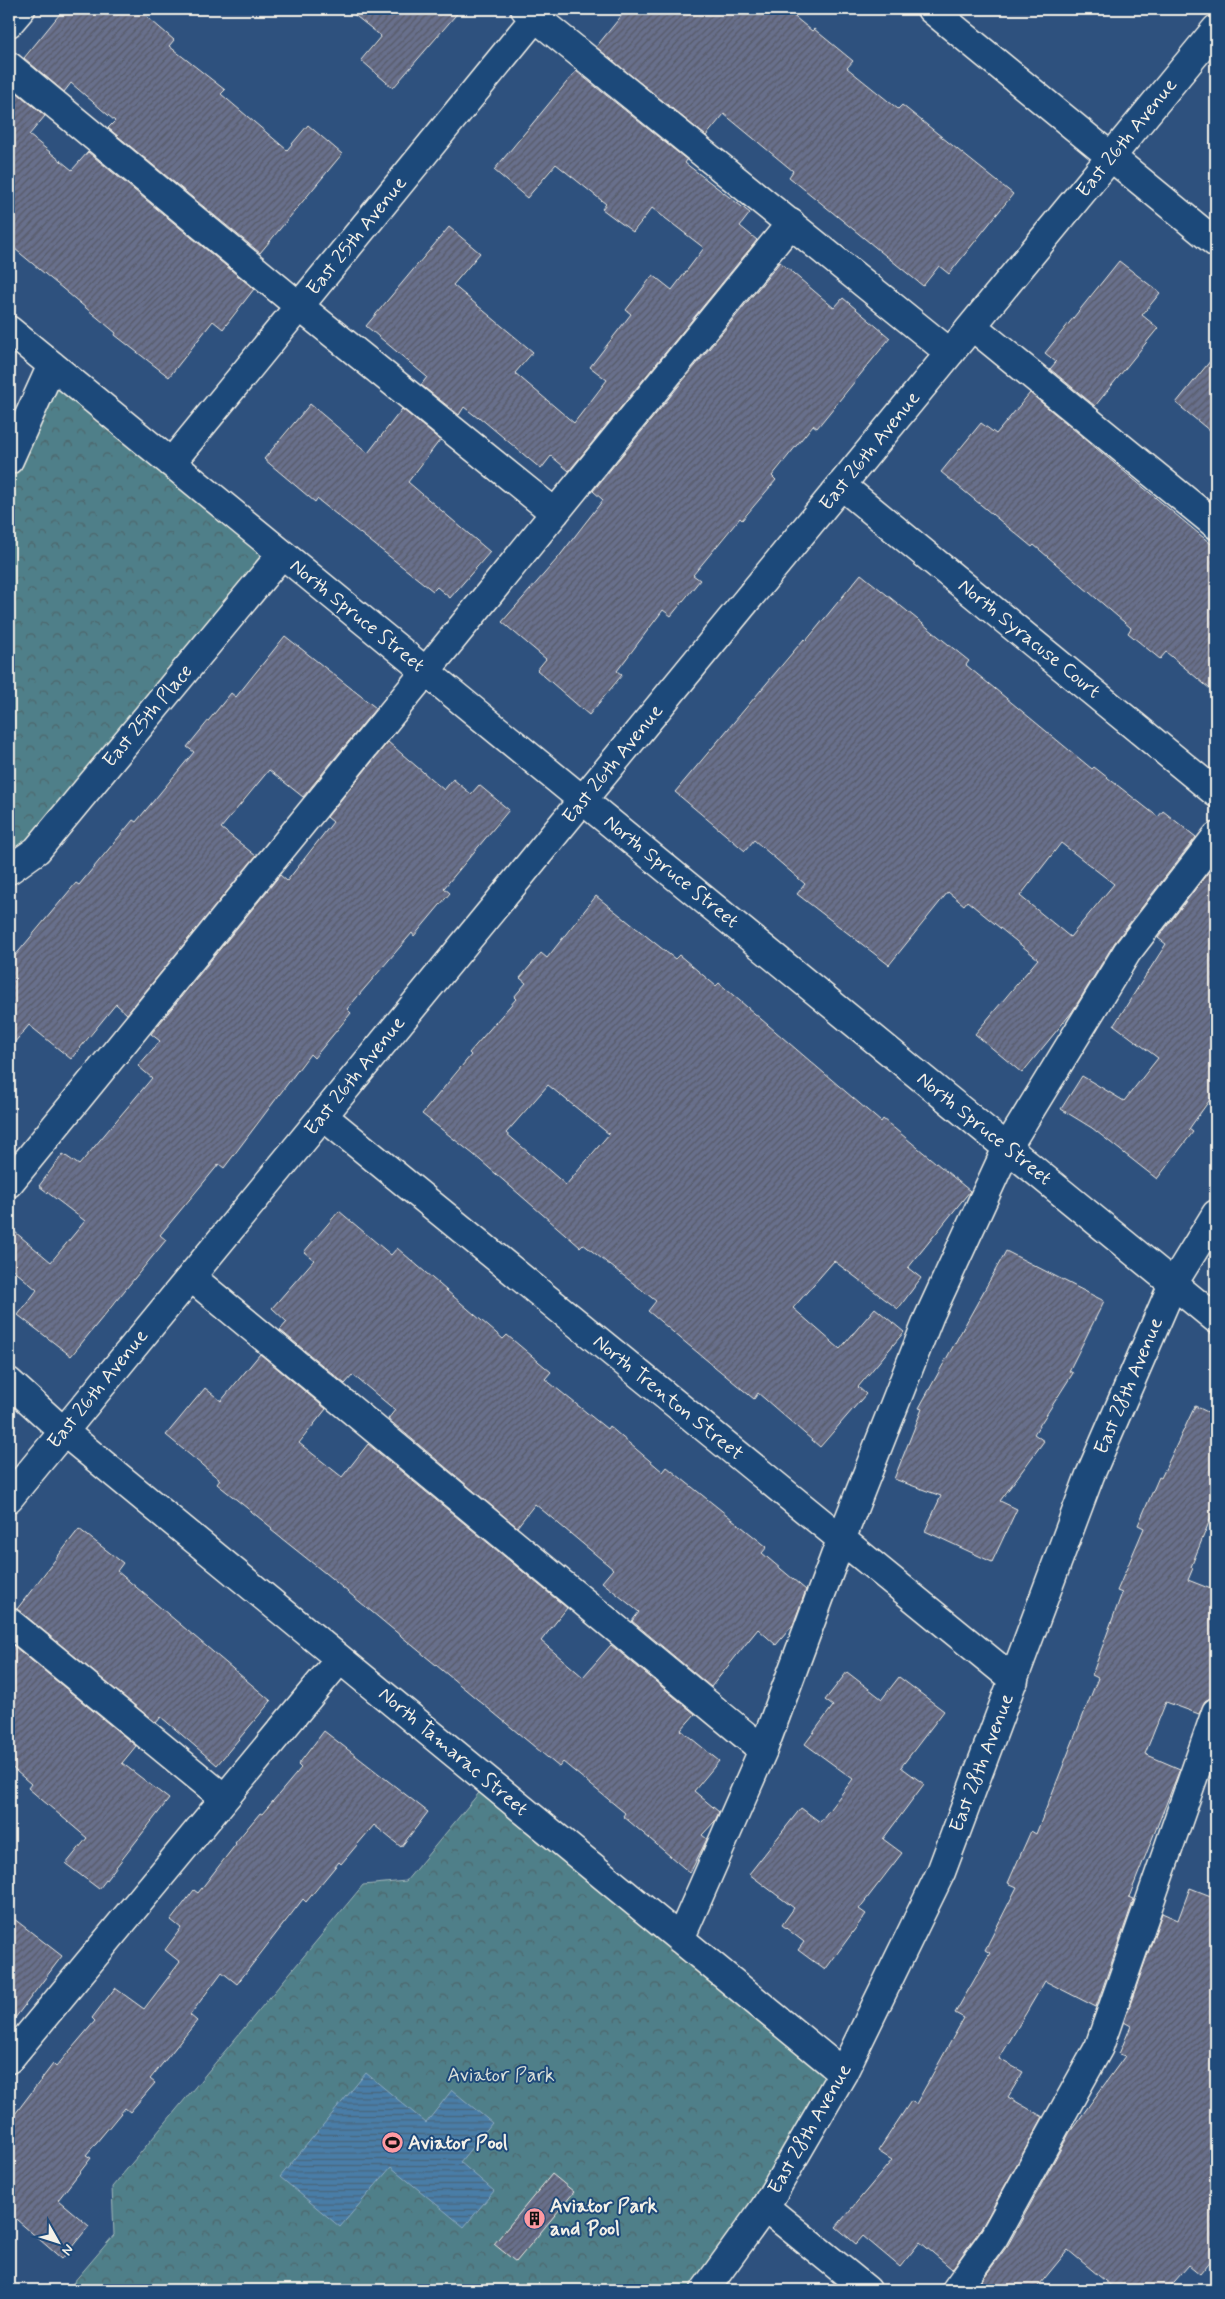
<svg xmlns="http://www.w3.org/2000/svg" width="1225" height="2299" font-family="Mynerve,sans-serif">
	<style>
		.park { fill: url(#park-crowns); stroke: #a2b8b8 }
		.water { fill: url(#water-rules); stroke: #8dabc1 }
		.building { fill: url(#building-hatch); stroke: #f4f1e8; fill-rule: evenodd }
		.lines { fill: none; stroke-linecap: round; stroke-linejoin: round }
		.minor-casing { stroke: #f4f1e8; stroke-width: 31 }
		.minor { stroke: #1f4a7a; stroke-width: 28 }
		.labels { text-anchor: middle; dominant-baseline: central; stroke-width: 4; stroke-linejoin: round; paint-order: stroke }
		.street-label { font-size: 20px; fill: #f4f1e8; stroke: #1f4a7a }
		.park-label { font-size: 20px; fill: #dbe0da; stroke: #1f4a7a }
		.poi-label { font-size: 20px; font-weight: bold; fill: #f4f1e8; stroke: #1f4a7a; text-anchor: start }
	</style>
	<defs>
		<pattern id="park-crowns" width="20" height="18" patternUnits="userSpaceOnUse" patternTransform="scale(1.25)"><rect width="20" height="18" fill="#507f89"/><path d="M2 6a3 3 0 1 1 6 0M12 15a3 3 0 1 1 6 0" fill="none" stroke="#4d666b"/></pattern>
		<pattern id="water-rules" width="6" height="5" patternUnits="userSpaceOnUse" patternTransform="scale(1.25)"><rect width="6" height="5" fill="#497da7"/><path d="M0 2.5h6" fill="none" stroke="#49657b"/></pattern>
		<pattern id="building-hatch" width="6" height="6" patternUnits="userSpaceOnUse" patternTransform="scale(1.25)"><rect width="6" height="6" fill="#686f8c"/><path d="M-1 1l2-2M0 6l6-6M5 7l2-2" fill="none" stroke="#575a66"/></pattern>
	</defs>
	<rect width="100%" height="100%" fill="#2e517e"/>
	<filter id="ink" filterUnits="userSpaceOnUse"><feTurbulence type="fractalNoise" baseFrequency=".02" numOctaves="2"/><feDisplacementMap in="SourceGraphic" scale="10" xChannelSelector="R" yChannelSelector="G"/><feConvolveMatrix kernelMatrix="1 2 1 2 8 2 1 2 1" color-interpolation-filters="sRGB"/></filter>
	<g filter="url(#ink)">
		<path class="park" d="M52 365 281 555 9 870V460Z
			M488 1782 843 2073 705 2290H67L114 2235 112 2187 363 1885 406 1881Z"/>
		<path class="water" d="M366 2073 426 2123 452 2090 492 2123 460 2162 494 2191 464 2227 391 2167 340 2227 280 2177Z"/>
		<path class="building" d="M64 9H138L174 40 169 46 225 90 221 94 287 150 308 125 342 154 260 253 108 128 115 121 71 83 64 92 24 58Z
			M347 9H461L393 88 361 60 381 36Z
			M627 9H785L812 31 814 29 853 61 847 68 898 109 902 105 1013 194 949 274 939 266 923 286 789 177 793 171 724 114 706 136 596 47Z
			M576 71 687 160 685 163 750 213 740 226 757 240 569 471 551 456 541 469 479 417 478 418 464 407 459 415 421 385 427 377 366 326 449 227 480 253 453 285 533 352 515 373 574 423 607 380 590 367 631 314 626 310 653 275 672 290 704 248 652 208 633 232 602 209 606 204 556 164 527 198 494 170Z
			M9 86 45 116 29 135 72 170 88 152 254 289 223 329 213 321 169 377 115 335 116 333 9 244Z
			M1119 261 1160 293 1142 315 1158 328 1095 406 1050 369 1056 362 1045 353Z
			M780 262 834 308 843 298 890 338 817 428 813 425 772 476 776 480 742 520 740 518 693 575 700 580 671 616 663 610 617 671 622 675 589 715 537 670 546 659 502 622 558 558 603 500 593 491Z
			M1216 354V436L1176 403Z
			M1030 393 1216 548V694L1166 652 1160 659 1128 633 1131 628 1034 545 1032 547 941 472 981 423 996 434Z
			M310 404 368 453 402 409 440 440 408 482 490 552 450 598 437 587 433 591 317 499 315 502 264 459Z
			M861 574 969 661 966 665 1092 769 1094 767 1158 817 1163 811 1196 837 1115 942 1072 1012 1022 1073 975 1034 1038 959 967 901 964 905 948 892 889 965 797 894 805 884 754 840 745 851 675 792 804 639 806 641ZM1061 843 1114 884 1070 937 1020 896Z
			M285 636 376 708 303 797 269 770 221 828 256 856 127 1014 116 1004 71 1059 29 1025 9 1049V963L76 883 79 885 133 820 136 822 194 752 187 747 231 693 236 697Z
			M388 742 444 790 453 779 471 794 479 785 509 810 444 888 450 893 414 936 412 933 347 1009 351 1013 314 1058 310 1054 224 1168 219 1164 160 1235 166 1240 71 1356 18 1315 37 1290 9 1266V1227L51 1262 85 1221 39 1186 63 1154 79 1165 152 1078 138 1066 160 1041 151 1034 280 875 287 881 333 822 327 817Z
			M1216 862V1091L1189 1129 1193 1132 1157 1179 1092 1128 1061 1109 1082 1076 1124 1101 1158 1058 1114 1025 1166 944 1158 938Z
			M596 896 675 959 679 955 716 986 719 983 881 1122 883 1119 970 1191 908 1268 921 1278 898 1309 834 1261 793 1308 840 1349 875 1308 904 1332 858 1387 866 1394 820 1447 758 1393 754 1399 686 1343 648 1311 656 1301 583 1244 580 1247 473 1154 422 1114 471 1055 469 1053 516 999 514 997 526 983 520 978 541 953 547 958ZM548 1085 609 1134 566 1185 506 1133Z
			M339 1211 391 1255 397 1248 503 1339 507 1335 551 1372 545 1379 607 1429 609 1426 663 1472 667 1467 767 1547 762 1553 806 1590 793 1625 776 1645 758 1629 711 1687 632 1621 639 1612 602 1582 613 1569 535 1504 517 1527 388 1419 395 1410 353 1375 345 1384 280 1330 287 1322 272 1308 314 1260 304 1252Z
			M1006 1251 1104 1301 1069 1371 1073 1373 1034 1434 1044 1441 1000 1501 1017 1509 992 1562 925 1531 941 1496 894 1479 922 1409 919 1408Z
			M260 1354 326 1409 299 1443 342 1477 368 1444 567 1608 541 1641 583 1677 611 1645 695 1714 681 1730 719 1761 694 1791 719 1812 715 1821 702 1835 707 1839 690 1873 623 1816 625 1813 563 1762 559 1767 325 1573 271 1530 272 1528 217 1484 220 1480 166 1435 205 1388 221 1401Z
			M1195 1406 1216 1416V1505L1191 1567 1193 1568 1188 1580 1216 1591V1687L1212 1697 1205 1701 1199 1714 1166 1702 1145 1754 1180 1769 1129 1897 1134 1899 1096 2007 1045 1981 999 2059 1023 2072 1008 2097 1043 2117 981 2229 952 2269 920 2242 900 2267 863 2236 856 2244 836 2227 892 2160 878 2151 911 2101 916 2104 964 2018 955 2013 990 1953 985 1950 1017 1887 1008 1883 1031 1831 1036 1834 1098 1678 1092 1675 1122 1593 1117 1591 1144 1528 1138 1525 1159 1477 1161 1478Z
			M79 1529 123 1563 117 1571 271 1701 217 1765 161 1717 156 1723 17 1609Z
			M9 1642 136 1746 122 1763 169 1799 99 1889 66 1864 87 1838 28 1788 31 1784 9 1765Z
			M847 1672 882 1699 899 1677 944 1711 901 1767 924 1784 883 1839 902 1853 859 1909 866 1914 825 1970 798 1950 804 1942 782 1925 794 1908 749 1874 801 1808 820 1822 853 1779 805 1744 833 1706 825 1700Z
			M324 1731 428 1812 401 1847 374 1825 341 1864 339 1862 306 1902 303 1899 237 1984 222 1972 190 2015 197 2021 150 2079 155 2083 130 2112 125 2108 86 2155 91 2158 58 2200 89 2226 62 2259 9 2213V2122L53 2064 56 2067 95 2021 92 2018 115 1988 144 2009 180 1962 165 1950 181 1928 171 1920 194 1890 198 1893 236 1844 235 1843 260 1813 262 1814 301 1768 298 1765Z
			M1190 1888 1216 1898V2254L1200 2274 1189 2265 1167 2290H1116L1068 2250 1035 2290H979L976 2288 1008 2245 1070 2132 1125 2056 1119 2054 1131 2026 1124 2022 1162 1913 1178 1920Z
			M9 1915 62 1956 9 2026Z
			M552 2174 574 2192 516 2262 494 2244Z"/>
		<g class="lines">
			<defs>
				<path id="minor" d="M525 9 950 353
					M931 9 1216 243
					M9 23 21 9
					M9 66 299 306 555 513
					M972 326 1216 525
					M9 330 1216 1319
					M9 460 52 365
					M171 463 542 9
					M841 485 1216 793
					M9 870 37 850 281 555
					M323 1116 1014 1680
					M9 1183 791 223
					M191 1277 763 1750
					M9 1382 63 1431 843 2073
					M9 1498 1216 29
					M9 1622 224 1798
					M680 1939 763 1750 841 1540 929 1317 1007 1148 1127 952 1216 837
					M9 2059 340 1659
					M765 2207 867 2290
					M705 2290 765 2207 843 2073 941 1872 1090 1475 1173 1284 1216 1214
					M956 2290 994 2237 1099 2047 1216 1712"/>
			</defs>
			<use href="#minor" class="minor-casing"/>
			<use href="#minor" class="minor"/>
		</g>
	</g>
	<defs>
		<symbol id="stadium-disc" viewBox="-11 -11 22 22"><circle r="9.5" fill="#ff9aa2" stroke="#1f4a7a"/><path d="M0-5a6.5 5 0 1 0 0 10a6.5 5 0 1 0 0-10ZM-3.5-1.8h7v3.6h-7Z" fill="#111"/></symbol>
		<symbol id="building-disc" viewBox="-11 -11 22 22"><circle r="9.5" fill="#ff9aa2" stroke="#1f4a7a"/><path d="M-4-6H4V6H1V3H-1V6H-4ZM-2.5-4.3h1.7v1.8h-1.7ZM.8-4.3h1.7v1.8H.8ZM-2.5-1h1.7V.8h-1.7ZM.8-1h1.7V.8H.8Z" fill="#111"/></symbol>
	</defs>
	<g fill-rule="evenodd">
		<use href="#stadium-disc" x="380" y="2130" width="25" height="25"/>
		<use href="#building-disc" x="522" y="2206" width="25" height="25"/>
	</g>
	<g class="labels">
		<g class="street-label">
			<text transform="translate(1127 138) rotate(-51)">East 26th Avenue</text>
			<text transform="translate(357 236) rotate(-51)">East 25th Avenue</text>
			<text transform="translate(870 451) rotate(-51)">East 26th Avenue</text>
			<text transform="translate(357 616) rotate(39)">North Spruce Street</text>
			<text transform="translate(1029 639) rotate(39)">North Syracuse Court</text>
			<text transform="translate(148 716) rotate(-50)">East 25th Place</text>
			<text transform="translate(613 764) rotate(-51)">East 26th Avenue</text>
			<text transform="translate(671 872) rotate(39)">North Spruce Street</text>
			<text transform="translate(355 1076) rotate(-51)">East 26th Avenue</text>
			<text transform="translate(984 1129) rotate(39)">North Spruce Street</text>
			<text transform="translate(1129 1386) rotate(-67)">East 28th Avenue</text>
			<text transform="translate(98 1389) rotate(-51)">East 26th Avenue</text>
			<text transform="translate(668 1398) rotate(39)">North Trenton Street</text>
			<text transform="translate(453 1752) rotate(40)">North Tamarac Street</text>
			<text transform="translate(982 1763) rotate(-69)">East 28th Avenue</text>
			<text transform="translate(810 2129) rotate(-60)">East 28th Avenue</text>
		</g>
		<g class="park-label">
			<text x="501" y="2075">Aviator Park</text>
		</g>
		<g class="poi-label">
			<text x="408" y="2143">Aviator Pool</text>
			<text x="550" y="2206">Aviator Park<tspan x="550" dy="23">and Pool</tspan></text>
		</g>
	</g>
	<rect width="1225" height="2299" fill="none" stroke="#1f4a7a" stroke-width="30"/>
	<rect x="15" y="15" width="1195" height="2269" fill="none" stroke="#f4f1e8" stroke-width="2" filter="url(#ink)"/>
	<g transform="translate(58 2242) rotate(129)" stroke="#1f4a7a" stroke-width="4" paint-order="stroke">
	<path d="M0-4L9 19L0 12L-9 19Z" fill="#f4f1e8"/>
	<text y="-8" font-size="14" font-weight="bold" text-anchor="middle" fill="#f4f1e8">N</text>
	</g>
</svg>
